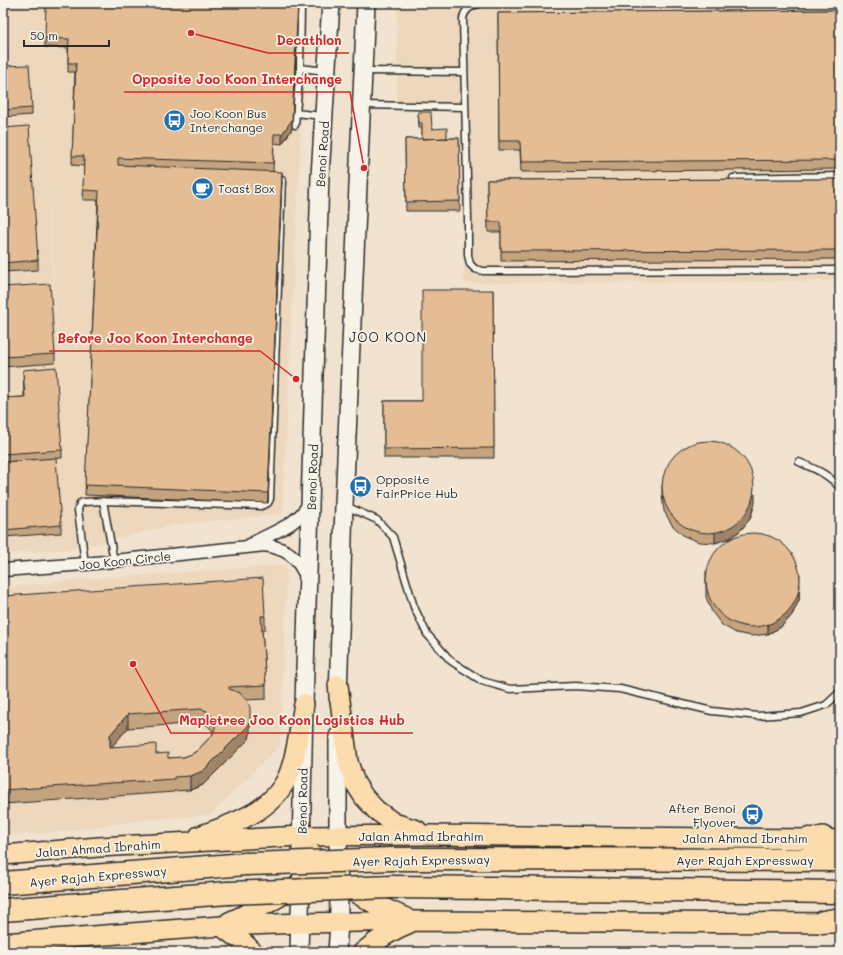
<svg xmlns="http://www.w3.org/2000/svg" width="843" height="955" font-family="Mali,sans-serif">
	<style>
		.built { fill: #edd8bd; fill-rule: evenodd }
		.lines { fill: none; stroke-linecap: round; stroke-linejoin: round }
		.lane-casing { stroke: #2b2b2b; stroke-width: 9 }
		.street-casing { stroke: #2b2b2b; stroke-width: 15 }
		.secondary-casing { stroke: #2b2b2b; stroke-width: 20 }
		.primary-casing { stroke: #2b2b2b; stroke-width: 22 }
		.highway-casing { stroke: #2b2b2b; stroke-width: 25 }
		.lane { stroke: #f7f3e8; stroke-width: 6 }
		.street { stroke: #f7f3e8; stroke-width: 12 }
		.secondary { stroke: #f7f3e8; stroke-width: 17 }
		.primary { stroke: #fcdcac; stroke-width: 19 }
		.highway { stroke: #fcdcac; stroke-width: 22 }
		.highway-bridge-casing { stroke: #2b2b2b; stroke-width: 25; stroke-linecap: butt }
		.highway-bridge { stroke: #fcdcac; stroke-width: 22 }
		.wall { fill: #c4a37f; stroke: #2b2b2b; fill-rule: evenodd }
		.shaded-wall { fill: #a08468; stroke: #2b2b2b }
		.building { fill: #e4bd94; stroke: #2b2b2b; fill-rule: evenodd }
		.labels { text-anchor: middle; dominant-baseline: central; stroke-width: 3.5; stroke-linejoin: round; paint-order: stroke }
		.poi-label { font-size: 12px; fill: #2b2b2b; stroke: #f7f3e8; text-anchor: start }
		.street-label { font-size: 12px; fill: #2b2b2b; stroke: #f7f3e8 }
		.neighbourhood-label { font-size: 13px; letter-spacing: 1px; fill: #2b2b2b; stroke: #f7f3e8 }
		.leader { fill: none; stroke: #d62828; stroke-width: 1.5 }
		.callout-dot { fill: #d62828; stroke: #f7f3e8; stroke-width: 1.5 }
		.callout-label { font-size: 13px; text-anchor: middle; font-weight: bold; fill: #d62828; stroke: #f7f3e8; stroke-width: 3.5; stroke-linejoin: round; paint-order: stroke }
	</style>
	<rect width="100%" height="100%" fill="#f1e3cf"/>
	<filter id="ink" filterUnits="userSpaceOnUse"><feTurbulence type="fractalNoise" baseFrequency=".025" numOctaves="2"/><feDisplacementMap in="SourceGraphic" scale="8" xChannelSelector="R" yChannelSelector="G"/><feConvolveMatrix kernelMatrix="1 2 1 2 8 2 1 2 1" color-interpolation-filters="sRGB"/></filter>
	<g filter="url(#ink)">
		<path class="built" d="M3 3H307L282 514 173 525 72 549 3 554ZM43 139 53 269 61 390 43 140Z
			M397 3H840V281L464 283 463 110H397Z
			M287 565 280 745 210 815 152 819 60 832 16 835 3 834V588L72 580Z"/>
		<g class="lines">
			<defs>
				<path id="lane" d="M481 3C472 5 464 9 463 19L468 217V255L470 264 475 269 483 271 840 270
					M3 48V53
					M300 68 326 71
					M364 71 464 72
					M363 105 465 107
					M296 113 322 116
					M295 125 300 68 301 6 299 3
					M733 178 840 176
					M799 462C815 469 829 474 840 488
					M103 501 114 561
					M346 506 377 520 393 537 414 607 427 634 451 661 482 681 510 689 575 686 620 689 712 711 758 716 801 713 826 705 840 692
					M85 564 78 510 80 503 84 502 103 501 261 506 268 503 270 499 282 180"/>
				<path id="street" d="M250 545C273 531 297 527 310 502
					M3 570 85 564 265 545C289 549 297 557 307 578"/>
				<path id="secondary" d="M338 698 344 505 366 3
					M301 850 304 704 320 176 331 3
					M299 952 301 879
					M337 952 339 923 338 827V736"/>
				<path id="primary" d="M338 685 348 762 355 783 364 797 376 810 394 823 417 830
					M199 836C236 823 279 809 291 768 298 747 300 725 304 704
					M301 842 324 868 345 887 375 904 406 918
					M3 855 99 847 301 836 432 835 809 839 823 836
					M229 922C267 906 301 886 333 860
					M221 926 245 944 253 952
					M3 943 221 926 301 923 415 921 839 923
					M363 952C377 940 392 930 410 923"/>
				<path id="highway" d="M809 839 840 842
					M392 859 840 860
					M3 883 246 864
					M392 887 840 892
					M3 910 228 893
					M823 922 840 919"/>
			</defs>
			<use href="#lane" class="lane-casing"/>
			<use href="#street" class="street-casing"/>
			<use href="#secondary" class="secondary-casing"/>
			<use href="#primary" class="primary-casing"/>
			<use href="#highway" class="highway-casing"/>
			<use href="#lane" class="lane"/>
			<use href="#street" class="street"/>
			<use href="#secondary" class="secondary"/>
			<use href="#primary" class="primary"/>
			<use href="#highway" class="highway"/>
			<defs>
				<path id="highway-bridge" d="M246 864 392 859
					M228 893 392 887"/>
			</defs>
			<use href="#highway-bridge" class="highway-bridge-casing"/>
			<use href="#highway-bridge" class="highway-bridge"/>
		</g>
		<path class="wall" d="M298 8 292 129 282 144 274 143 273 171 282 181 268 503 85 495 98 200H83L84 166 72 165 75 72H68V48L45 47V38Z
			M840 10V169L521 172 520 150H499L498 13Z
			M3 66 32 108V115L3 117Z
			M418 112 432 129 447 138H459L460 211H406L405 139H422V128H419Z
			M3 128 38 260V270L3 272Z
			M840 179V259L501 261V232H488L487 180Z
			M3 287 55 354V363L3 367Z
			M493 290 494 458H384V401H422Z
			M23 370 62 450V458L3 462V398L24 397Z
			M3 462 61 525V533L3 537Z
			M662 485 755 503 750 519 740 531 730 538 715 543 699 542 684 536 672 525 664 511 662 495Z
			M706 571 800 584 799 600 792 615 781 627 768 634 752 636 736 633 722 625 712 612 706 597Z
			M3 596 265 616V630H262L266 685V699L246 700 250 734 249 739 203 785 190 790 174 791V792L3 804ZM201 723 207 725 212 730 213 733V734L198 750 192 754 184 757 168 758 111 747 128 728Z"/>
		<path class="shaded-wall" d="M298 3 292 129 282 144V134Z
			M282 172V181L268 503V493Z
			M755 494V503L750 519 740 531 730 538 715 543V533Z
			M800 574 799 600 792 615 781 627 768 634V624Z
			M128 714V728L110 749V735Z
			M250 720V734L249 739 203 785 190 790V776Z"/>
		<path class="building" d="M46 3H298L292 120 282 134H274L273 163 118 158V165L282 172 268 493 85 485 99 191 83 190 84 156H72L76 63H68L69 39 45 38Z
			M840 10V160L521 162 520 141H499L498 13Z
			M29 65 32 108 3 110V66Z
			M418 112H431L432 129 447 128V138L422 139V123H419Z
			M29 126 38 260 3 263V128Z
			M459 138 460 201 406 202 405 139Z
			M840 179V250L501 251V222H488L487 180Z
			M50 284 55 354 3 357V287Z
			M422 290H493L494 448 384 449V401H422Z
			M56 367 62 450 3 454V398L25 397 23 370Z
			M662 487a46 46 0 1 1 92 0a46 46 0 1 1-92 0Z
			M56 458 61 525 3 530V462Z
			M706 580a47 47 0 1 1 94 0a47 47 0 1 1-94 0Z
			M263 578 265 616H261L266 685 229 687V689L240 693 247 701 250 707V720L249 725 203 771 190 776 174 777V779L3 790V596ZM201 709 207 711 212 716 215 722V728L213 734 198 750 192 754 184 757 168 758V753L156 754V744L110 747V735L128 714Z"/>
	</g>
	<defs>
		<symbol id="bus-disc" viewBox="-11 -11 22 22"><circle r="9.5" fill="#1f6fb2" stroke="#f7f3e8"/><path d="M-5-6H5V4H4V6H2V4H-2V6H-4V4H-5ZM-3.5-4V0h7V-4ZM-3.5 1.2v1.5H-2V1.2ZM2 1.2v1.5H3.5V1.2Z" fill="#fff"/></symbol>
		<symbol id="cafe-disc" viewBox="-11 -11 22 22"><circle r="9.5" fill="#1f6fb2" stroke="#f7f3e8"/><path d="M-5.5-4.5H6V0H3Q3 3.5 0 3.5H-2.5Q-5.5 3.5-5.5 0ZM3-3.2v2h1.7v-2ZM-6 4.5H4V6H-6Z" fill="#fff"/></symbol>
	</defs>
	<g fill-rule="evenodd">
		<use href="#bus-disc" x="162" y="108" width="25" height="25"/>
		<use href="#cafe-disc" x="190" y="176" width="25" height="25"/>
		<use href="#bus-disc" x="348" y="474" width="25" height="25"/>
		<use href="#bus-disc" x="740" y="802" width="25" height="25"/>
	</g>
	<g class="labels">
		<g class="poi-label">
			<text x="190" y="113">Joo Koon Bus<tspan x="190" dy="14">Interchange</tspan></text>
			<text x="218" y="188">Toast Box</text>
			<text x="376" y="479">Opposite<tspan x="376" dy="14">FairPrice Hub</tspan></text>
			<text x="736" y="808" text-anchor="end">After Benoi<tspan x="736" dy="14">Flyover</tspan></text>
		</g>
		<g class="street-label">
			<text transform="translate(322 154) rotate(-86)">Benoi Road</text>
			<text transform="translate(312 477) rotate(-88)">Benoi Road</text>
			<text transform="translate(125 560) rotate(-6)">Joo Koon Circle</text>
			<text transform="translate(302 801) rotate(-89)">Benoi Road</text>
			<text x="421" y="836">Jalan Ahmad Ibrahim</text>
			<text x="745" y="838">Jalan Ahmad Ibrahim</text>
			<text transform="translate(98 848) rotate(-4)">Jalan Ahmad Ibrahim</text>
			<text transform="translate(421 860) rotate(-1)">Ayer Rajah Expressway</text>
			<text x="745" y="860">Ayer Rajah Expressway</text>
			<text transform="translate(98 876) rotate(-5)">Ayer Rajah Expressway</text>
		</g>
		<g class="neighbourhood-label">
			<text x="388" y="336">JOO KOON</text>
		</g>
	</g>
	<path class="leader" d="M191 33L268 53H349M364 168L350 92H124M296 379L260 351H49M133 664L171 733H413"/>
	<g class="callout-dot">
		<circle cx="191" cy="33" r="4"/>
		<circle cx="364" cy="168" r="4"/>
		<circle cx="296" cy="379" r="4"/>
		<circle cx="133" cy="664" r="4"/>
	</g>
	<g class="callout-label">
		<text x="309" y="45">Decathlon</text>
		<text x="237" y="84">Opposite Joo Koon Interchange</text>
		<text x="155" y="343">Before Joo Koon Interchange</text>
		<text x="292" y="725">Mapletree Joo Koon Logistics Hub</text>
	</g>
	<rect width="843" height="955" fill="none" stroke="#f7f3e8" stroke-width="16"/>
	<rect x="8" y="8" width="827" height="939" fill="none" stroke="#2b2b2b" stroke-width="1.5" filter="url(#ink)"/>
	<path d="M24 40v6h85v-6" fill="none" stroke="#2b2b2b" stroke-width="2"/>
	<text x="30" y="40" font-size="12" fill="#2b2b2b" stroke="#f7f3e8" stroke-width="3" paint-order="stroke">50 m</text>
</svg>
